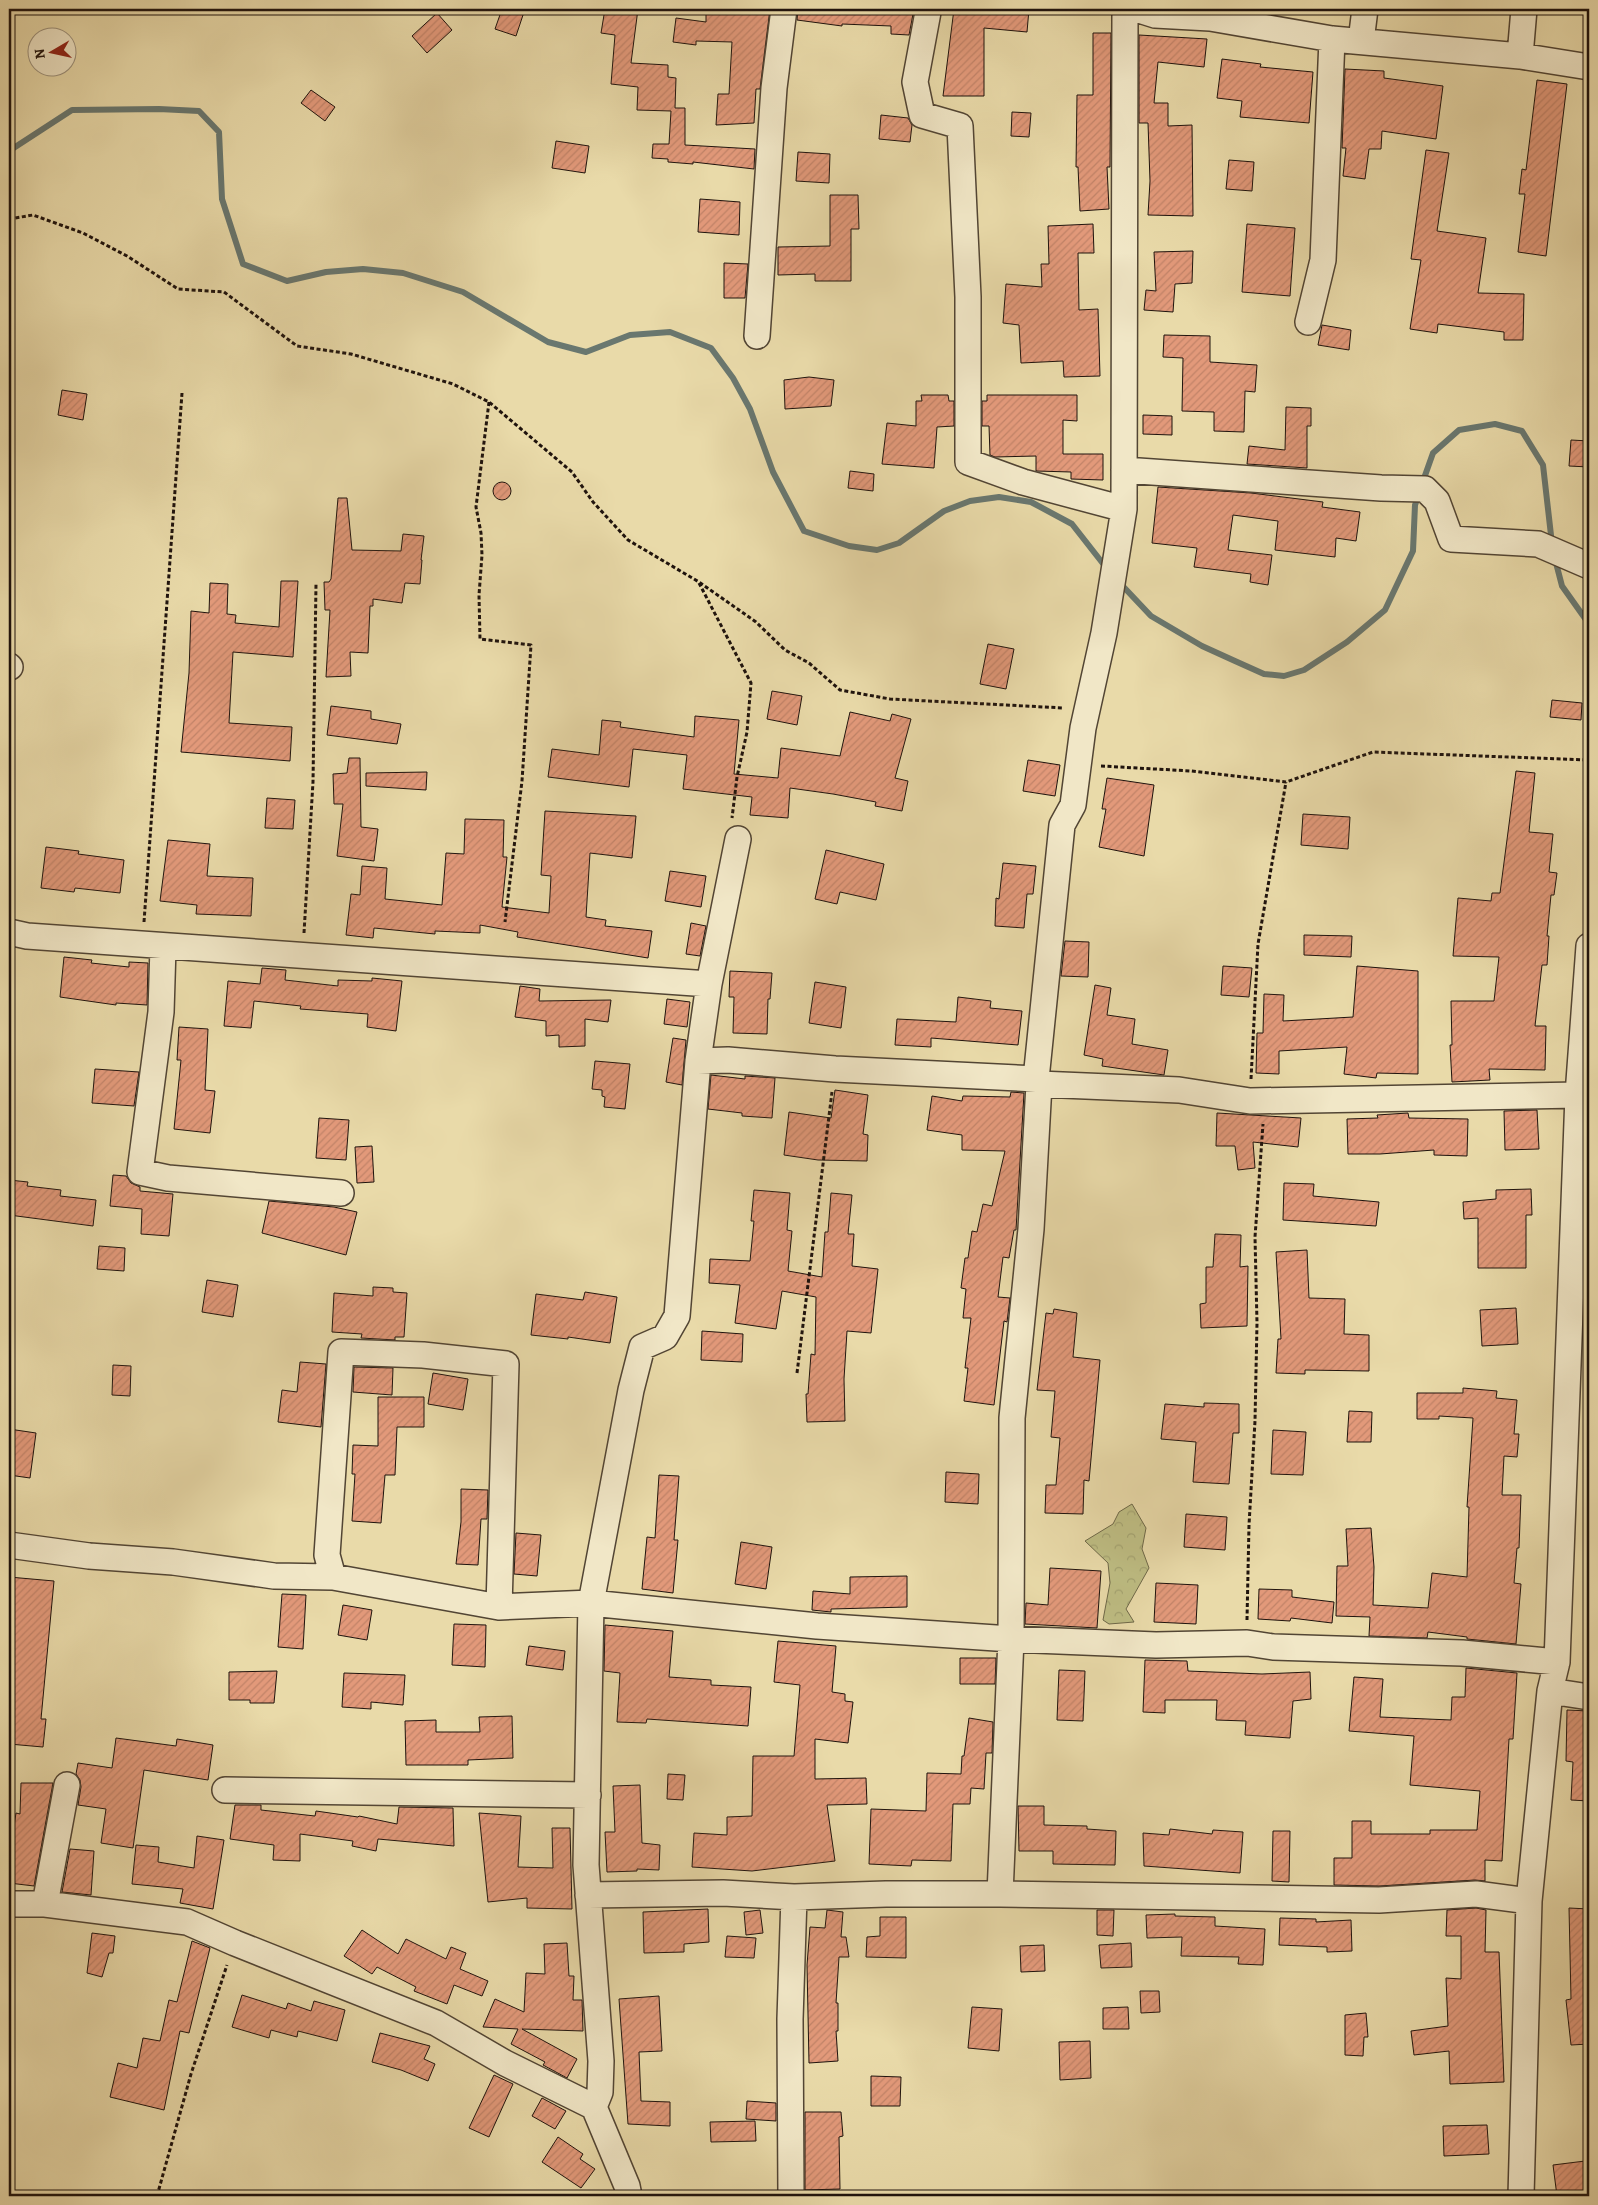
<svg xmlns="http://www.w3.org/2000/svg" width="1598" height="2205" font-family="Alegreya,serif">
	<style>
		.forest { fill: url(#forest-crowns); stroke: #6e6848 }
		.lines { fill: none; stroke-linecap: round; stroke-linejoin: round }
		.stream { stroke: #69776f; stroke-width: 6 }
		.building { fill: url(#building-hatch); stroke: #1f130d }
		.minor-casing { stroke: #524534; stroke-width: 28 }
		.path { stroke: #1f130d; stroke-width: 3; stroke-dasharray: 4 2.5; stroke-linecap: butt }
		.minor { stroke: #f1e7c7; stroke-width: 25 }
	</style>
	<defs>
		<pattern id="forest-crowns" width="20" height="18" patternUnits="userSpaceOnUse" patternTransform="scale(1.25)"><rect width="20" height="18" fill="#bebd83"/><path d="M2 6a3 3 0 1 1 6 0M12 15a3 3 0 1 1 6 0" fill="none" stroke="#a3a270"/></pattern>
		<pattern id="building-hatch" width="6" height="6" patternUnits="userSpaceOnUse" patternTransform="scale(1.25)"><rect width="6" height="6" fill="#e2997a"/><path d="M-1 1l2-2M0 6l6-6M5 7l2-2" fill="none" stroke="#c18368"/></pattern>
	</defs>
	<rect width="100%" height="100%" fill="#e9daa9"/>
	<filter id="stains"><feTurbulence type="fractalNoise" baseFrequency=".004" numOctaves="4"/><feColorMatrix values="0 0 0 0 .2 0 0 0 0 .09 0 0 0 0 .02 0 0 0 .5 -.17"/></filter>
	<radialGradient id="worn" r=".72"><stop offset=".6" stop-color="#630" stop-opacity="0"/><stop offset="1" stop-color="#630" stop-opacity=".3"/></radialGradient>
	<path class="forest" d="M1132 1504 1146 1528 1142 1549 1149 1568 1126 1609 1134 1622 1109 1624 1103 1620 1110 1583 1108 1563 1085 1541 1113 1524 1119 1512Z"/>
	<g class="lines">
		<path class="stream" d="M9 151 72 110 159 109 199 111 219 132 222 199 243 264 287 281 326 272 363 269 403 273 463 292 548 342 586 352 630 335 670 332 711 348 733 378 750 409 773 472 804 531 849 546 877 550 899 543 944 511 970 501 999 497 1031 502 1072 524 1108 570
			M1422 484 1433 453 1459 430 1495 424 1522 431 1543 465 1552 544
			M1555 559 1562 586 1589 624
			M1118 581 1151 616 1202 646 1235 661 1264 674 1284 676 1304 670 1347 642 1385 610 1413 551 1415 505 1419 494"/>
	</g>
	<path class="building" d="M502 9H525L516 36 495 29Z
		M605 9H638L631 63 668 65V77L676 78 675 108H685V145L755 149 754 169 693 162V164L668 162V159L652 158 653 144H669L671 111 637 110 638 87 611 84 615 35 601 33Z
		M760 9H770L760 89H756L754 123 716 125 718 94H729L732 42 696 41V45L673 42 676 18 706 22V11L759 13Z
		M798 9H914L909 35 891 34V26L842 24V26L797 20Z
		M954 9H1029L1027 32 984 28V96H943Z
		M437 13 452 30 427 53 412 36Z
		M1093 33H1111L1110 167H1107L1109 209 1080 211 1078 167H1076L1077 95H1093Z
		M1139 35 1207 39 1204 67 1158 62 1154 103H1168V126L1192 125 1193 216 1148 215 1150 181 1148 123H1139Z
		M1222 59 1261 64 1260 67 1313 72 1309 123 1240 117 1242 101 1217 98Z
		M1345 69 1384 71V78L1443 86 1436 139 1382 131 1381 149H1369L1365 179 1343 176 1346 148H1342Z
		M1537 80 1567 84 1546 256 1518 252 1525 194H1519L1522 169 1526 170Z
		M311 90 335 107 325 121 301 103Z
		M1012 112 1031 113 1029 137 1011 136Z
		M881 115 908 118 912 125 910 142 879 139Z
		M556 141 589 146 585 173 552 168Z
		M1426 150 1449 153 1437 231 1486 238 1478 293 1524 294 1523 340H1504V332L1438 324 1437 333 1410 329 1421 260 1411 259Z
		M798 152 830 154 829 183 796 181Z
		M1229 160 1254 162 1252 191 1226 189Z
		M830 195H858L859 229H851V281H815V274L778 275V247L830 246Z
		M700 199 740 202 739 235 698 232Z
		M1093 224 1094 253H1078L1079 310 1098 309 1100 376 1064 377 1063 361 1021 363 1019 325 1003 323 1006 284 1042 287 1041 264H1049L1048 226Z
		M1247 224 1295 228 1290 296 1242 292Z
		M1193 251 1192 283 1175 284 1173 312 1144 310 1146 290 1156 291 1154 252Z
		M724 263 748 264 745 298H724Z
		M1322 325 1351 330 1349 350 1318 345Z
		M1164 335 1210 336V362L1257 365 1255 392 1245 391 1244 432 1214 431V412L1182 411 1183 358 1163 357Z
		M809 377 834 380 831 406 785 409 784 380Z
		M62 390 87 394 83 420 58 415Z
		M921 395H948L949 401H954V426L937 427 934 468 882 464 887 423 916 426V401H922Z
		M987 395H1077V421L1063 420V454H1103V480L1071 479V472L1036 471V456L995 457 990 455 989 426H982V401H987Z
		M1286 407 1311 408V426H1307V468L1247 464 1249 446 1285 450Z
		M1143 415 1172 416V435L1143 434Z
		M1571 440 1589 441V467L1569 466Z
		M850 471 874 474 873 491 848 488Z
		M493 491a9 9 0 1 1 18 0a9 9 0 1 1-18 0Z
		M1158 487 1251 493 1323 502 1322 507 1360 512 1356 541 1336 538 1335 557 1275 550 1278 521 1233 515 1228 550 1272 555 1268 585 1250 582 1251 574 1194 567 1197 548 1152 543Z
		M338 498H347L352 550 401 551 403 534 424 536 421 560H422L420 584 405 583 402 603 373 599V606H370L368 653 350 652 351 676 326 677 330 610H325L324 582H329L331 579Z
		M281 581H298L293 657 233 652 229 723 292 727 290 761 181 752 189 673 191 611 209 613 210 583 228 584 227 614 236 615 235 623 279 627Z
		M988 644 1014 649 1006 689 980 684Z
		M772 691 802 696 797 725 767 719Z
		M1552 700 1582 703 1581 720 1550 717Z
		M331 706 371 711V719L401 724 397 744 327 735Z
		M850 712 890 721 892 714 911 719 895 778 908 781 902 811 875 806 876 802 833 794 790 788 788 818 750 815 752 797 683 789 687 755 633 749 629 787 548 777 552 749 599 755 602 720 621 722 620 727 694 737 695 716 739 720 734 774 778 778 781 748 840 756Z
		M349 758H360L361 827 378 829 374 861 337 856 343 804H334L333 774 347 773Z
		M1028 760 1060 765 1055 796 1023 791Z
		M1516 771 1535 773 1529 832 1553 834 1549 872 1557 873 1554 895H1551L1547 936H1549L1547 965H1542L1535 1026H1546L1545 1070 1489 1069 1490 1080 1452 1082 1450 1045H1452L1451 1001H1494L1499 957 1453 956 1458 898 1491 901 1492 893H1500Z
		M427 772 426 790 366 786V773Z
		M1107 778 1154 785 1144 856 1099 847 1106 809H1102Z
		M267 798 295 800 293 829 265 828Z
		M545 811 636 816 632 858 590 853 586 917 606 920 605 926 652 931 648 958 517 937 518 932 480 925V933L435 931V934L374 928 373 938 346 935 351 894 360 895 362 866 387 868 385 899 442 905 446 853 464 854 465 819 504 820 503 857H507L502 907 549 913 551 876 541 875Z
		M1303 814 1350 817 1348 849 1301 845Z
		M168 840 210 844 207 876 253 878 251 916 196 914 197 905 160 901Z
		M46 847 79 851 78 854 124 860 120 893 75 888 74 892 41 888Z
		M826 850 884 864 876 900 840 892 837 904 815 899Z
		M1003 863 1036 866 1033 894H1027L1024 928 995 926 996 898 999 899Z
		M670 871 706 876 701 907 665 901Z
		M691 923 706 926 700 956 686 954Z
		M1304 935 1352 936 1351 957 1304 955Z
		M1065 941 1089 942 1088 977 1061 976Z
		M64 957 92 960 91 963 129 967V962L148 963 147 1005 116 1003V1005L60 997Z
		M1223 966 1252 968 1249 997 1221 995Z
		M1357 966 1418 971V1074L1377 1073 1376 1078 1344 1074 1347 1047 1279 1051V1074L1256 1073 1257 1033H1263L1264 994 1284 995 1283 1021 1353 1017Z
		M262 968 286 970 285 980 338 986V980L372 981V978L402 981 396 1031 367 1027 368 1014 300 1009 301 1006 254 1001 251 1028 224 1026 228 981 260 984Z
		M730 971 772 973 770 999H768L767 1034 733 1033 734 997H729Z
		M815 982 846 987 841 1028 809 1023Z
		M1095 985 1111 988 1107 1015 1135 1019 1132 1044 1168 1050 1164 1075 1102 1066 1103 1059 1084 1055Z
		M520 986 540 989 539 1001 611 1000 608 1022 585 1019V1046L559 1047V1035L546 1036V1021L515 1017Z
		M958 997 991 1001 990 1008 1022 1011 1018 1045 931 1038V1047L895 1045 897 1019 956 1022Z
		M667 999 690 1002 687 1027 664 1024Z
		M179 1027 208 1029 205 1090 215 1091 210 1133 174 1129 181 1060H177Z
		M673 1038 686 1040 682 1085 666 1082Z
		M595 1061 630 1064 625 1109 604 1107 605 1097 602 1096V1090L592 1089Z
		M95 1069 139 1072 134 1106 92 1103Z
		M711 1075 745 1079V1076L775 1078 772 1118 742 1116V1113L708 1109Z
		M835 1090 868 1095 863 1134 868 1135 867 1161 818 1160 784 1155 789 1112 831 1118Z
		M1011 1092 1024 1093 1016 1230H1014L1009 1258 1003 1257 998 1297 1010 1298 1007 1322 1004 1321 994 1405 964 1401 968 1368H965L971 1318H963L966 1289 961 1288 965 1258H968L972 1231 977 1232 983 1204 992 1206 1005 1151 962 1150V1135L927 1130 932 1096 962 1101 963 1096 1010 1097Z
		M1537 1110 1539 1149 1505 1150 1504 1111Z
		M1217 1113 1301 1118 1298 1147 1253 1142 1255 1168 1238 1170 1235 1146H1216Z
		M1408 1113 1409 1118 1468 1119 1467 1156 1434 1155V1150L1380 1154H1348L1347 1119 1378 1118 1377 1115Z
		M319 1118 349 1120 346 1160 316 1158Z
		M372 1146 374 1182 357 1183 355 1147Z
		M113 1175 126 1176 131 1183 140 1187V1191L173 1194 169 1236 141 1234 142 1209 110 1206Z
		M9 1180 28 1182 27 1186 61 1190 60 1196 96 1200 93 1226 9 1215Z
		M1284 1183 1314 1184 1313 1196 1379 1202 1376 1226 1283 1220Z
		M1531 1189 1532 1215H1526V1268H1478V1218L1464 1219 1463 1202 1496 1199V1190Z
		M754 1190 790 1193 787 1230 792 1231 788 1271 822 1277 825 1232H828L831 1193 852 1195 848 1234H854L852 1266 878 1269 871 1333 847 1331 844 1379 845 1421 807 1422 806 1394H808L811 1354 815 1355 816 1297 782 1291 776 1329 735 1323 740 1285 709 1283 710 1259 750 1261 754 1221H751Z
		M269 1201 334 1207 357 1212 346 1255 262 1233Z
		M1215 1234 1241 1235 1240 1267 1248 1266 1247 1326 1201 1328 1200 1304 1206 1303V1267H1213Z
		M99 1246 125 1248 124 1271 97 1269Z
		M1307 1250 1309 1298 1345 1299 1344 1334 1369 1335V1371L1305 1370V1374L1276 1373 1278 1339H1281L1276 1252Z
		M207 1280 238 1285 233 1317 202 1312Z
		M373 1287 393 1288V1292L407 1293 404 1337H395V1340L361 1338 362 1334 332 1332 334 1293 373 1296Z
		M585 1292 617 1297 610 1343 568 1337V1339L531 1335 536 1294 583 1300Z
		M1516 1308 1518 1344 1482 1346 1480 1310Z
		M1054 1309 1077 1313 1073 1357 1100 1360 1089 1481 1084 1480 1083 1514 1045 1513 1046 1485H1056L1060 1438 1051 1437 1055 1391 1037 1390 1046 1313 1053 1314Z
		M702 1331 743 1334 742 1362 701 1360Z
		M300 1362 326 1364 321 1427 278 1422 282 1390 297 1392Z
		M113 1365 131 1366 130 1396 112 1395Z
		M354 1367 393 1368 392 1395 353 1392Z
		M433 1373 468 1379 463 1410 428 1404Z
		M1463 1388 1497 1391 1496 1398 1517 1400 1514 1434H1519L1517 1457 1504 1456 1502 1495H1521L1519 1548H1517L1514 1583 1521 1584 1516 1644 1467 1639V1637L1428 1632 1427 1638 1369 1636 1370 1617 1336 1616 1337 1566H1348L1346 1529 1371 1528 1374 1567 1373 1605 1428 1608 1432 1573 1467 1577 1469 1507H1467L1473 1418 1439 1416V1419H1417V1393H1463Z
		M378 1397H424V1427H397L395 1475H385L381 1523 352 1521 355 1474H352L353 1445 378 1446Z
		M1204 1403 1239 1404V1433H1233L1229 1484 1193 1482 1196 1442 1161 1439 1165 1404 1204 1407Z
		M1349 1411 1372 1412 1371 1442H1347Z
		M9 1429 36 1433 30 1478 9 1475Z
		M1273 1430 1306 1432 1303 1475 1271 1474Z
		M946 1472 979 1474 978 1504 945 1502Z
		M659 1475 679 1476 674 1540H678L673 1593 642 1589 647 1537 655 1538Z
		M461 1489 488 1490 487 1519H481L478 1565 456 1564 461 1522Z
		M1186 1514 1227 1517 1225 1550 1184 1547Z
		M516 1533 541 1535 537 1576 514 1574Z
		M741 1542 772 1547 766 1589 735 1584Z
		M1050 1568 1101 1571 1097 1628 1025 1624 1026 1603 1048 1605Z
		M907 1576V1607L831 1609V1612L812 1610 813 1591 850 1594V1577Z
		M9 1577 54 1581 41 1719H46L43 1747 9 1744Z
		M1156 1583 1198 1585 1196 1624 1154 1622Z
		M1259 1589 1292 1590V1597L1334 1602 1332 1623 1291 1618 1290 1621 1258 1619Z
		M282 1594 306 1595 303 1649 278 1647Z
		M343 1605 372 1610 367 1640 338 1635Z
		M454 1624 486 1625 485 1667 452 1665Z
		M605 1625 673 1631 669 1677 711 1680V1685L751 1687 748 1726 647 1719 646 1723 617 1722 620 1673 604 1671Z
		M778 1641 836 1646 832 1692 845 1694V1701L853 1702 848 1743 815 1739V1779L866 1778 867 1804 827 1805 835 1861 752 1871 692 1867 694 1833 727 1835V1817L752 1816 753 1756H794L800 1685 774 1682Z
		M529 1646 565 1651 563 1670 526 1665Z
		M960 1658H996L995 1684H960Z
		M1145 1660 1187 1661 1188 1671 1262 1674 1310 1672 1311 1699 1293 1701 1290 1738 1245 1735 1246 1721 1216 1720 1217 1700H1165V1713L1143 1712Z
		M1466 1668 1517 1673 1513 1739H1509L1502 1861 1485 1860V1881L1475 1880 1379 1886 1334 1885V1858H1352V1821H1371V1834H1430V1830H1477L1480 1791 1410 1785 1414 1736 1349 1731 1354 1677 1383 1679 1380 1717 1451 1720 1452 1697H1465Z
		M1059 1670 1085 1671 1083 1721 1057 1720Z
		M277 1671 274 1703H250V1700H229V1672Z
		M344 1673 405 1675 403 1705 371 1702V1709L342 1707Z
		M1567 1710 1589 1711V1801L1571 1800 1573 1762 1566 1761Z
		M512 1716 513 1758 468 1760V1765H406L405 1721 436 1720V1732H480L479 1717Z
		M969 1718 993 1722 992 1753H986L984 1789 971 1788 970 1804H953L951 1861 912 1860 911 1866 869 1864 871 1809 926 1811 927 1773 961 1774 962 1756H964Z
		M116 1738 176 1746 177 1739 213 1745 208 1780 144 1770 133 1848 101 1843 106 1809 78 1805 81 1787 80 1780 76 1774 78 1763 112 1768Z
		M668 1774 685 1775 683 1800 667 1799Z
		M21 1783H53L34 1886 9 1883V1845H11L16 1813 20 1814Z
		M640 1785 642 1843 660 1845 659 1870 637 1869V1871L607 1872 605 1832H615L613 1786Z
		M235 1805H261V1810L315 1816 316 1811 358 1817 359 1816 397 1824 399 1807 453 1808 454 1846 378 1839 376 1851 352 1846 353 1841 300 1834V1861L273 1860 274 1845 230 1839Z
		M1018 1806H1044V1825L1087 1826V1829L1116 1831 1115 1865 1053 1864V1851H1019Z
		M479 1813 521 1816 518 1867 553 1868 552 1828H570L572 1909 527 1908V1898L488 1902Z
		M1170 1829 1212 1834 1213 1830 1243 1832 1240 1873 1144 1866 1143 1833 1169 1835Z
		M1273 1831H1290L1289 1882 1272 1881Z
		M197 1836 224 1840 213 1909 180 1903 183 1889 132 1884 136 1845 159 1847 158 1862 194 1868Z
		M70 1849 94 1851 91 1895 62 1892Z
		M1476 1908 1486 1910 1485 1952H1499L1504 2082 1450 2084 1449 2051 1414 2055 1411 2031 1448 2026 1446 1978 1461 1979V1936H1446L1447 1910Z
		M1569 1908 1589 1909V2044L1571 2045 1566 2000 1571 1999Z
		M708 1909 709 1942 684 1944V1952L644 1953 643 1912Z
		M760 1910 763 1933 746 1935 744 1912Z
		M827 1910 843 1912 841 1937H846L849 1957H839L836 2003H838V2031H836L838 2061 809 2063 807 1965 810 1927 825 1928Z
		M1097 1910H1114L1113 1936 1097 1935Z
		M1175 1914V1916L1215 1917V1926L1265 1929 1263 1965 1238 1964 1239 1957 1181 1956 1182 1937 1147 1938 1146 1915Z
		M880 1917H906V1958L866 1957 867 1937 880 1936Z
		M1280 1918 1316 1919V1922L1351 1920 1352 1951 1327 1952V1947L1279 1945Z
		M362 1930 398 1954 406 1939 446 1959 451 1947 466 1953 460 1969 488 1981 482 1996 454 1985 447 2004 414 1991 416 1987 377 1967 372 1974 344 1956Z
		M92 1933 115 1936 113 1953H109L102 1977 87 1973Z
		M727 1936 756 1938 754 1958 725 1957Z
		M192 1941 210 1948 189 2033 180 2031 164 2110 110 2097 118 2063 137 2068 143 2038 160 2041 169 2000 177 2002Z
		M567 1943 569 1976H574L573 2000H582L583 2031 522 2029 577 2059 567 2078 543 2065 545 2062 511 2044 518 2029 483 2027 495 1999 524 2012 526 1973 545 1974 544 1944Z
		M1131 1943 1132 1967 1101 1968 1099 1945Z
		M1044 1945 1045 1971 1021 1972 1020 1946Z
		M1140 1991H1159L1160 2012 1141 2013Z
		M242 1995 286 2009 288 2003 311 2011 314 2001 345 2010 337 2041 298 2031 297 2037 271 2030 269 2038 232 2027Z
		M659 1996 662 2051 639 2052 641 2101 670 2102V2126L628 2124 619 1999Z
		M972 2007 1002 2009 999 2051 968 2048Z
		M1128 2007 1129 2029H1103V2008Z
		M1366 2013 1368 2037H1364L1363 2056 1345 2055V2015Z
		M380 2033 430 2046 424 2059 435 2064 428 2081 401 2070 372 2062Z
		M1090 2041 1091 2078 1060 2080 1059 2042Z
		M494 2075 513 2084 489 2137 469 2128Z
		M871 2076 901 2077 900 2106H871Z
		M542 2098 566 2111 555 2129 532 2116Z
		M747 2101 776 2103V2121L746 2119Z
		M805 2112H841L843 2136 839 2137 840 2189 805 2190Z
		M755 2121 756 2141 711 2142 710 2122Z
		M1487 2125 1489 2154 1444 2156 1443 2126Z
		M558 2137 583 2154 580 2159 595 2169 581 2188 542 2162Z
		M1585 2161 1589 2196H1557L1553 2165Z"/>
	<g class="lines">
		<defs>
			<path id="minor" d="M1136 9 1155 15 1210 18 1332 39 1520 56 1589 67
				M928 12 915 82 922 115 960 126 968 297V462L1023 482 1124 509
				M1361 41 1365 9
				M1520 56 1524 9
				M1308 322 1323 260 1332 39
				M757 336 774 88 784 9
				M1124 470 1381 488 1425 489 1437 501 1451 539 1538 544 1589 566
				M9 666 10 667
				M9 932 27 936 709 984
				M163 947 161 1012 140 1172 168 1178 341 1193
				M698 1061 728 1060 835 1069 1036 1079 1039 1084 1179 1090 1250 1101 1578 1095
				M1036 1079 1062 825 1073 805 1083 728 1104 633 1124 509 1125 9
				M9 1545 89 1556 173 1562 274 1576 333 1577 499 1607 591 1603 817 1626 1011 1639 1156 1645 1247 1643 1273 1647 1462 1653 1557 1662
				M333 1577 327 1555 341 1352 423 1355 506 1364 499 1607
				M1550 1691 1589 1697
				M225 1790 588 1795
				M1000 1894 1011 1639 1012 1418 1031 1229 1039 1084
				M588 1895 723 1893 794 1897 886 1894H1000L1379 1900 1476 1894 1529 1901
				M9 1904H45L187 1922 235 1943 436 2023 505 2063 594 2107
				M45 1904 67 1785
				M629 2196 627 2186 594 2107 600 2092 601 2061 586 1865 591 1603 631 1390 642 1347 665 1337 677 1316 698 1061 709 984 738 839
				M791 2196 790 2019 794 1897
				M1521 2196 1529 1901 1550 1691 1557 1662 1578 1095 1589 946"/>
		</defs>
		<use href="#minor" class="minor-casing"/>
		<path class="path" d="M9 219 33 215 83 233 127 256 178 289 224 292 297 346 351 354 453 384 489 402 572 472 593 502 628 540 699 582 756 622 785 650 809 663 840 690 890 699 1064 708
			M489 402 476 507 481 533 482 555 479 595 480 639 531 645 522 781 505 922
			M699 583 751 683 747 732 737 777 732 818
			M1101 766 1191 771 1286 782 1373 752 1589 760
			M144 922 182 393
			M304 933 313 782 316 584
			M1251 1079 1258 944 1286 782
			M797 1373 832 1092
			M1247 1620 1249 1525 1255 1421 1257 1323 1255 1237 1263 1124
			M157 2196 191 2074 227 1965"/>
		<use href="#minor" class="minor"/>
	</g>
	<rect width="1598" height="2205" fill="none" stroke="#e9daa9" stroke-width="30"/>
	<rect x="10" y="10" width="1578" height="2185" fill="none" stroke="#1f130d" stroke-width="2.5"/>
	<rect x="15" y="15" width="1568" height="2175" fill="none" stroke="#1f130d"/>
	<g transform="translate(52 52) rotate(261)"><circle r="24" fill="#f1e7c7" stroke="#9d927d"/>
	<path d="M0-4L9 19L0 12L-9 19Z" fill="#8f2418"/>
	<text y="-8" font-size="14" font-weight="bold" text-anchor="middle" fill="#1f130d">N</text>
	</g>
	<rect width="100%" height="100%" filter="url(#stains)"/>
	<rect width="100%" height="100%" fill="url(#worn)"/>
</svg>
